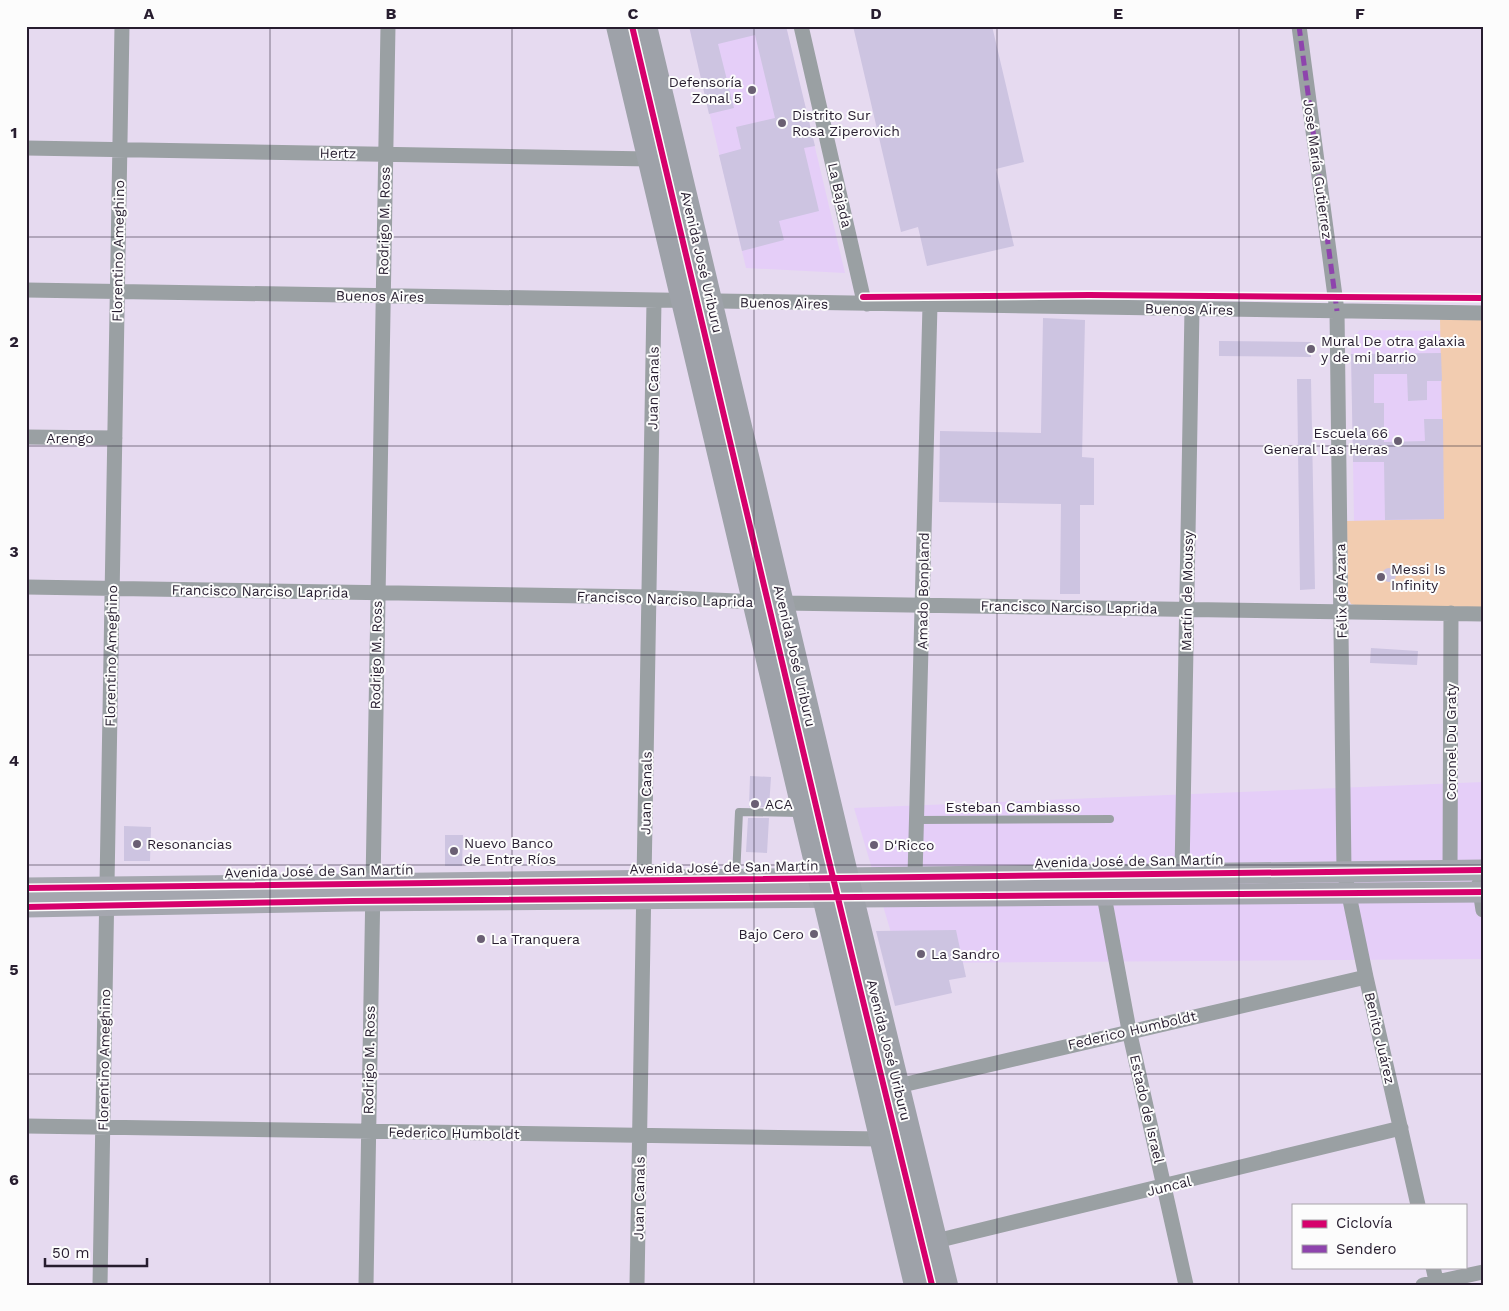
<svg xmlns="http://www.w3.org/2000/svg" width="1509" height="1311" font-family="'Work Sans',sans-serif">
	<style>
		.built { fill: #e5cef8 }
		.green { fill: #f2ccb0 }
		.building { fill: #cdc4e1 }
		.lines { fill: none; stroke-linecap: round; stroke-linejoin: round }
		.lane { stroke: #9aa0a3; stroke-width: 8 }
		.street { stroke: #9aa0a3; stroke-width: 15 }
		.secondary { stroke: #a5a7af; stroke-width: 21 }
		.primary { stroke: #9ea2a9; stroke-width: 24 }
		.quiet { stroke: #8e44ad; stroke-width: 5; stroke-dasharray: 10 5; stroke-linecap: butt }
		.cycleway-casing { stroke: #fcfcfc; stroke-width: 9 }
		.cycleway { stroke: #d6006c; stroke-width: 6 }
		.grid { fill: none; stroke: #271d2f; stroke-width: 1; stroke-opacity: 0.55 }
		.poi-dot { fill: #6a5f73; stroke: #fcfcfc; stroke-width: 2 }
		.labels { text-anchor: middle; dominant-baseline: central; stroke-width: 4; stroke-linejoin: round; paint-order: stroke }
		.poi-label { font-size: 14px; fill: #271d2f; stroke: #fcfcfc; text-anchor: start }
		.street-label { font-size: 14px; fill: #271d2f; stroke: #fcfcfc }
		.neatline { fill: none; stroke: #271d2f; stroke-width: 2 }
		.grid-label { font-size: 16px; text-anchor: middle; font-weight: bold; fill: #271d2f }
	</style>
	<rect width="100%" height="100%" fill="#e6daf0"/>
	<path class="built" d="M689 26H786L845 273 746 268Z
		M1360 330 1441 331 1444 519 1354 521 1351 339Z
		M1483 782V959L900 963 854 808Z"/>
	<path class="green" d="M627 26H637L695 276 689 278Z
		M701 318 707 321 767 585 761 586 697 320Z
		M1440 318 1483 319V607L1359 606 1351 604 1348 598 1347 521 1444 519Z
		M766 614H776L832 856 830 859 824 860Z"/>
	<path class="building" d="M689 26H786L815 146 804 148 819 211 779 221 784 240 742 251 719 155 741 149 736 127 775 118 755 35 718 44 734 108 709 114Z
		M853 26H992L1024 162 996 169 1014 246 927 266 918 227 901 232Z
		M1043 318 1085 320 1082 457 1094 458V505H1080V594H1060L1061 504 939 502 940 431 1041 433Z
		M1219 341 1311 342V357L1219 356Z
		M1441 353 1442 381H1427V400L1408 401 1407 374H1374V403H1384V442L1425 441 1424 419H1443L1444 519 1385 520 1384 462H1353L1351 354Z
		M1297 379H1311L1315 589 1300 590Z
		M1382 575a7 7 0 1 1 14 0a7 7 0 1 1-14 0Z
		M1371 648 1418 651 1417 665 1370 663Z
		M750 776 771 777 769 807H749Z
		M748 818H769L767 853 746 852Z
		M124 826 151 827 150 861H124Z
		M445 835H463L462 866H445Z
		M956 930 966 977 949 980 952 993 895 1006 876 931Z"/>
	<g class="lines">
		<path class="lane" d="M917 820 1110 819
			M736 877 739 812 801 813"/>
		<path class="street" d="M801 26 863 297 867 304
			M1299 26 1337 311 1344 871 1366 977 1418 1205
			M26 148 650 159
			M26 290 1483 313
			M26 437 115 438
			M26 587 649 597 783 603 1483 614
			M1450 870 1451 613
			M1182 873 1192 309
			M915 876 930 305
			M1479 884 1483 910
			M1102 885 1129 1030 1186 1285
			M898 1086 1366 977
			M26 1126 881 1139
			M936 1241 1401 1128
			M1433 1267 1437 1285
			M100 1285 122 26
			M366 1285 388 26
			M637 1285 654 301
			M1423 1285 1483 1272"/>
		<path class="secondary" d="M26 888 1483 870
			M26 907 353 901 1483 892"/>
		<path class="primary" d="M618 26 916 1285
			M645 26 847 878 946 1285"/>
		<path class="quiet" d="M1299 26 1337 311"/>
		<defs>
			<path id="cycleway" d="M632 26 828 857 932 1285
				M863 297 1089 295 1483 298
				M26 888 1483 870
				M26 907 353 901 1483 892"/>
		</defs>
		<use href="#cycleway" class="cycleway-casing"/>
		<use href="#cycleway" class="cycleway"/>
	</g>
	<path class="grid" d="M270 26V1285M512 26V1285M754 26V1285M997 26V1285M1239 26V1285M26 237H1483M26 446H1483M26 655H1483M26 865H1483M26 1074H1483"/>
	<g class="poi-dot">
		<circle cx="752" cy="90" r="5"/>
		<circle cx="782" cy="123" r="5"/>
		<circle cx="1311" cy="349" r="5"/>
		<circle cx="1398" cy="441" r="5"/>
		<circle cx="1381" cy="577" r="5"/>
		<circle cx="755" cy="804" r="5"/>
		<circle cx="137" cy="844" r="5"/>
		<circle cx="874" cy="845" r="5"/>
		<circle cx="454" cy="851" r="5"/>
		<circle cx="814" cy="934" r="5"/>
		<circle cx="481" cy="939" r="5"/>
		<circle cx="921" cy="954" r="5"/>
	</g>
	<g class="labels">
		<g class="poi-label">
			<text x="742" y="82" text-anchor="end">Defensoría<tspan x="742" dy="16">Zonal 5</tspan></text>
			<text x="792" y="115">Distrito Sur<tspan x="792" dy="16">Rosa Ziperovich</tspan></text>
			<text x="1321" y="341">Mural De otra galaxia<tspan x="1321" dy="16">y de mi barrio</tspan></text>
			<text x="1388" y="433" text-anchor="end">Escuela 66<tspan x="1388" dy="16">General Las Heras</tspan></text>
			<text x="1391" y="569">Messi Is<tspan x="1391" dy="16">Infinity</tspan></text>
			<text x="765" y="804">ACA</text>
			<text x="464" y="843">Nuevo Banco<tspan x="464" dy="16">de Entre Ríos</tspan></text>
			<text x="147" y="844">Resonancias</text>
			<text x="884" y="845">D'Ricco</text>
			<text x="804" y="934" text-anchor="end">Bajo Cero</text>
			<text x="491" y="939">La Tranquera</text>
			<text x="931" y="954">La Sandro</text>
		</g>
		<g class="street-label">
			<text transform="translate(338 153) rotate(1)">Hertz</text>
			<text transform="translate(1318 169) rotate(82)">José María Gutierrez</text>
			<text transform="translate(840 195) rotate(77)">La Bajada</text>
			<text transform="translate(384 221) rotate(-89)">Rodrigo M. Ross</text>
			<text transform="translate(118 251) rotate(-89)">Florentino Ameghino</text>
			<text transform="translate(702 262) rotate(77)">Avenida José Uriburu</text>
			<text transform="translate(380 296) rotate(1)">Buenos Aires</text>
			<text transform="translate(784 303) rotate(1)">Buenos Aires</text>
			<text transform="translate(1189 309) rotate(1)">Buenos Aires</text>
			<text transform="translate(653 388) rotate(-89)">Juan Canals</text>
			<text x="70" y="438">Arengo</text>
			<text transform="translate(260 591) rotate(1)">Francisco Narciso Laprida</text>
			<text transform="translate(923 591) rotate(-89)">Amado Bonpland</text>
			<text transform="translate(1187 591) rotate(-89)">Martín de Moussy</text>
			<text transform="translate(1341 591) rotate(-91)">Félix de Azara</text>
			<text transform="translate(665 599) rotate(2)">Francisco Narciso Laprida</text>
			<text transform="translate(1069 607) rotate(1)">Francisco Narciso Laprida</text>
			<text transform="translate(376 655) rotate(-89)">Rodrigo M. Ross</text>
			<text transform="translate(111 656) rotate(-89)">Florentino Ameghino</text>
			<text transform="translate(795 656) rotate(77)">Avenida José Uriburu</text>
			<text transform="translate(1451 742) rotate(-90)">Coronel Du Graty</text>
			<text transform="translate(646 793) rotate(-89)">Juan Canals</text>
			<text x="1013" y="807">Esteban Cambiasso</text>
			<text transform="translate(1129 861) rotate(-1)">Avenida José de San Martín</text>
			<text transform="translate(724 867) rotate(-1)">Avenida José de San Martín</text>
			<text transform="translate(319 871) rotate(-1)">Avenida José de San Martín</text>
			<text transform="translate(1132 1030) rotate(-13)">Federico Humboldt</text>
			<text transform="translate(1380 1038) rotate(77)">Benito Juárez</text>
			<text transform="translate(889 1050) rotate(76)">Avenida José Uriburu</text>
			<text transform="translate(104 1060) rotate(-89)">Florentino Ameghino</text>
			<text transform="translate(369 1060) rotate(-89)">Rodrigo M. Ross</text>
			<text transform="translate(1147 1109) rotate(77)">Estado de Israel</text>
			<text transform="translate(454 1133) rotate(1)">Federico Humboldt</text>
			<text transform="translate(1169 1186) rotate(-14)">Juncal</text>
			<text transform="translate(639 1198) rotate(-89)">Juan Canals</text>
		</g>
	</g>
	<rect width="1509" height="1311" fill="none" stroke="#fcfcfc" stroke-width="55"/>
	<rect x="1292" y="1204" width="175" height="65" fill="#fcfcfc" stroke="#a7a3aa"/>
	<rect x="1302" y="1220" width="25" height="8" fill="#d6006c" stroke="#a7a3aa"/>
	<text x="1336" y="1228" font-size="15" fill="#271d2f">Ciclovía</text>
	<rect x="1302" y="1245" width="25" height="8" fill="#8e44ad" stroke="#a7a3aa"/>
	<text x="1336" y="1254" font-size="15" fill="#271d2f">Sendero</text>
	<path d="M45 1258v8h102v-8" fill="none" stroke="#271d2f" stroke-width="2.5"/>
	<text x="52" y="1258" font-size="15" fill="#271d2f" stroke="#fcfcfc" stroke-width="4" paint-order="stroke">50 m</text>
	<rect x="28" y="28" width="1454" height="1256" class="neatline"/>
	<g class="grid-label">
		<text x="149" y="19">A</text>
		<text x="391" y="19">B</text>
		<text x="633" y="19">C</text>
		<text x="876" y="19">D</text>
		<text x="1118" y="19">E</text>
		<text x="1360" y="19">F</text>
		<text x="14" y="138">1</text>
		<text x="14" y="347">2</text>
		<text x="14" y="557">3</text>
		<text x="14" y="766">4</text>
		<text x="14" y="975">5</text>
		<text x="14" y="1185">6</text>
	</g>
</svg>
